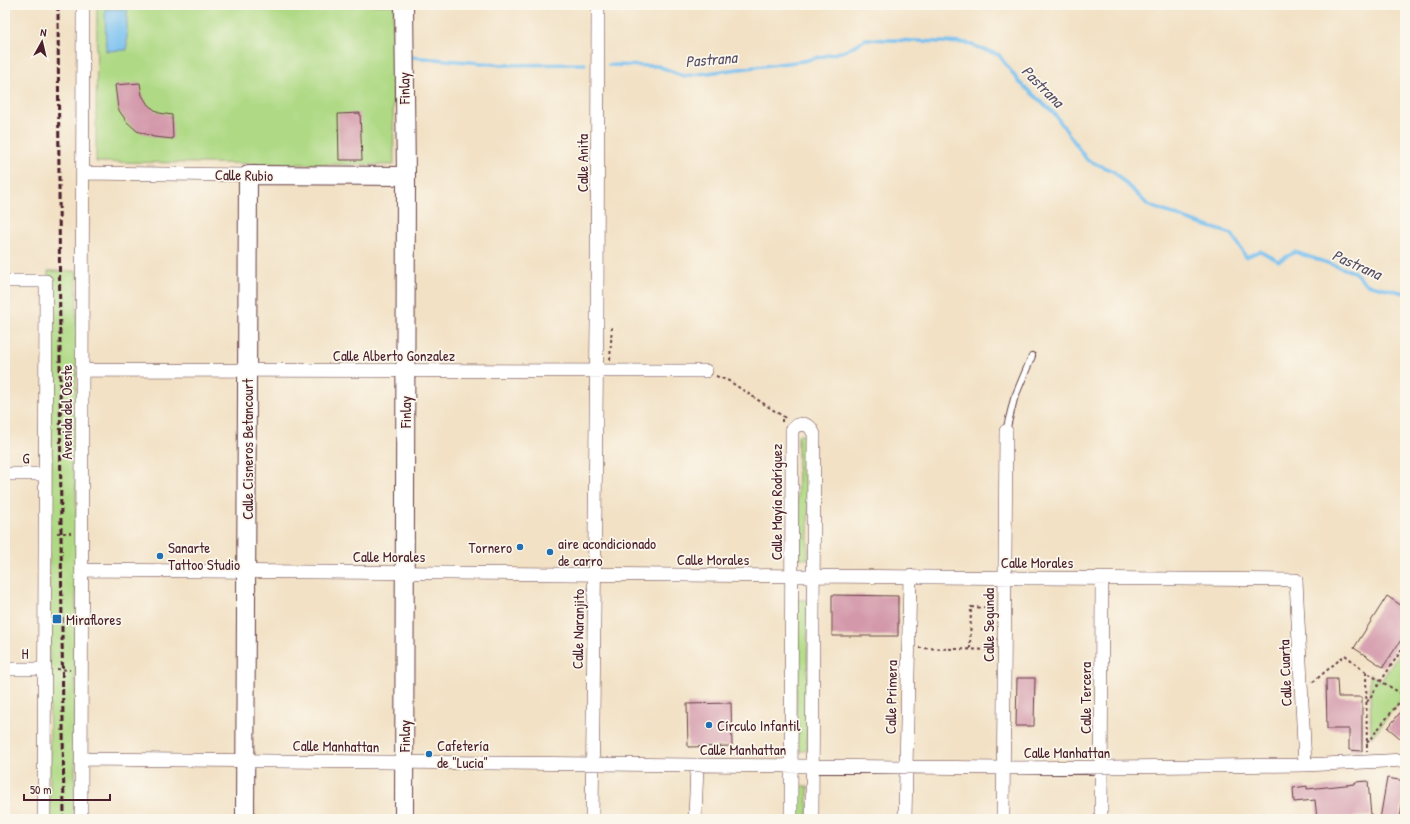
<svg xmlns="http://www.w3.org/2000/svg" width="1410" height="824" font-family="'Patrick Hand',sans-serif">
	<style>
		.green { fill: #afd984; stroke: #7c7c58 }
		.water { fill: #77c0f0; stroke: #60708e }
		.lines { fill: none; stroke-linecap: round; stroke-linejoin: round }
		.stream { stroke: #77c0f0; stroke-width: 3.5 }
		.building { fill: #d398aa }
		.lane-casing { stroke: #633c42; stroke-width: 8 }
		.street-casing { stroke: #633c42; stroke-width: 14 }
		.secondary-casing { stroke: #633c42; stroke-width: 20 }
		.path { stroke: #633c42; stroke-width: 2; stroke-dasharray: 3 3; stroke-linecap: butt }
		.lane { stroke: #fff; stroke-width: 6 }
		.street { stroke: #fff; stroke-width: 13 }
		.secondary { stroke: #fff; stroke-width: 18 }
		.rail { stroke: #4a1f2b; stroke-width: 3; stroke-dasharray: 6 3; stroke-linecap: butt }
		.poi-dot { fill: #1f6fb2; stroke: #fbf7ec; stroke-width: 1.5 }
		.labels { text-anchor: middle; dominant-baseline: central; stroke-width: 3.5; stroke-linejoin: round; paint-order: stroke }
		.street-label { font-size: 15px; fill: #4a1f2b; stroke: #fbf7ec }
		.poi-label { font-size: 15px; fill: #4a1f2b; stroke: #fbf7ec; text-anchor: start }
		.water-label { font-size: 16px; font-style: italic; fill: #584f66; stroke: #fbf7ec }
	</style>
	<rect width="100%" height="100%" fill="#fbf7ec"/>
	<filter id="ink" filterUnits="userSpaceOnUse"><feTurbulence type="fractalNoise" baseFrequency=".025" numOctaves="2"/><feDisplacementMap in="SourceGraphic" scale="8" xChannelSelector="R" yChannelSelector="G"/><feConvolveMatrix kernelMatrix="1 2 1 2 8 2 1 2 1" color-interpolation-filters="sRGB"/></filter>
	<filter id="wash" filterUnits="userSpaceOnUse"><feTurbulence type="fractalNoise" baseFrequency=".012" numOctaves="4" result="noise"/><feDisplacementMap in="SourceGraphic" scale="16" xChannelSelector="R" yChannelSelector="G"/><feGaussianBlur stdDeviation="0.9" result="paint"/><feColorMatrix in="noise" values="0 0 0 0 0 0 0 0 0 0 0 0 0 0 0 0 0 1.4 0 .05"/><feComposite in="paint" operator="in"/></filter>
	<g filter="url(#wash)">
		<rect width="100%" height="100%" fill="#f2e1c5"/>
		<path class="green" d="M97 5H394L392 41 394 165 96 162Z
			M48 271H77L75 819H50Z
			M798 435H809L808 559 797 558Z
			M797 600H808L807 751H796Z
			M1405 645V695L1371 738 1370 674 1381 681Z
			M797 786H808V819H797Z"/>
		<path class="water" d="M105 9H127V50L106 51Z"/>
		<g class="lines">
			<path class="stream" d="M411 57 504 65 585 64
				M609 65 658 66 684 76 803 61 845 51 866 39 966 43 999 55 1019 82 1054 113 1087 160 1113 171 1148 205 1194 222 1232 234 1246 257 1260 251 1279 261 1295 252 1354 272 1366 284 1405 293"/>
		</g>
		<g id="blocks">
			<path class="building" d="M140 83 142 95 148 105 159 113 172 115 173 139 154 137 137 131 127 122 118 109 115 85Z
				M360 113 362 160H339L338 114Z
				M832 595 898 596V636H832Z
				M1387 596 1405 608V634L1383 667 1354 648Z
				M1017 678H1035L1034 726H1016Z
				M1326 679H1337L1338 697H1362V751L1349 750V729H1327Z
				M731 703 732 746 688 747 687 704Z
				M1405 706V732L1400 738 1388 728Z
				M1387 778 1405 781 1400 819H1380Z
				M1368 781 1371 816 1317 819 1315 800 1294 802 1293 788 1307 786V789L1355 784V782Z"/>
		</g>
	</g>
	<g filter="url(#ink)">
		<use href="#blocks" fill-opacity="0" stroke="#633c42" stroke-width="1"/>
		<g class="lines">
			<defs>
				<path id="lane" d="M1006 431 1014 399 1032 356"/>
				<path id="street" d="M83 173 248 175
					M5 281H46L44 819
					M82 370 706 371
					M5 474H45
					M82 570 1296 580 1305 765
					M5 669H45
					M82 759 1003 768 1305 765 1405 760
					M81 819 83 5
					M592 819 597 320 598 5
					M695 819 697 765
					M791 819 792 430 797 425 804 424 810 427 814 434 812 819
					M905 819 910 576
					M1003 819 1006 431
					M1101 819 1102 578"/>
				<path id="secondary" d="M404 5 406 176 404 819
					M245 819 248 175 406 176"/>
			</defs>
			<use href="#lane" class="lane-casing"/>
			<use href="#street" class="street-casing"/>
			<use href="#secondary" class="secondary-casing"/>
			<path class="path" d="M610 360 612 325
				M716 376 729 381 787 419
				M782 422V417
				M57 533H71
				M919 648 993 650
				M970 649 971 607 993 608
				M57 669 70 670
				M1366 672 1367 751
				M1313 682 1345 655 1366 672 1405 696
				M1367 702 1405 645
				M1367 743 1405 695"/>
			<use href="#lane" class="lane"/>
			<use href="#street" class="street"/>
			<use href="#secondary" class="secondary"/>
			<path class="rail" d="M58 5 61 533 64 819"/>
		</g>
	</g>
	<g class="poi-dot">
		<circle cx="520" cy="547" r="4"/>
		<circle cx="550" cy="552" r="4"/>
		<circle cx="160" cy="556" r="4"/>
		<rect x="52" y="614" width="10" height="10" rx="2"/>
		<circle cx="709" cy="725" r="4"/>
		<circle cx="429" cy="754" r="4"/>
	</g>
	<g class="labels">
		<g class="street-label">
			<text transform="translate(404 88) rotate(-91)">Finlay</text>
			<text transform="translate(582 163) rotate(-90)">Calle Anita</text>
			<text transform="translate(244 175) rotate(1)">Calle Rubio</text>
			<text x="394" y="355">Calle Alberto Gonzalez</text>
			<text transform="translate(66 412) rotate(-90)">Avenida del Oeste</text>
			<text transform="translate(405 412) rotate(-90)">Finlay</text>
			<text transform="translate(247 449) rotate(-90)">Calle Cisneros Betancourt</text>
			<text transform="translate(26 458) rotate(1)">G</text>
			<text transform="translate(776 502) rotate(-90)">Calle Mayía Rodríguez</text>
			<text x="389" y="556">Calle Morales</text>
			<text x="713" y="559">Calle Morales</text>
			<text x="1037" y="562">Calle Morales</text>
			<text transform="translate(988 625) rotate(-90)">Calle Segunda</text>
			<text transform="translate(578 629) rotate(-89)">Calle Naranjito</text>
			<text x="25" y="653">H</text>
			<text transform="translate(1285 673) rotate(-92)">Calle Cuarta</text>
			<text transform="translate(891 697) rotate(-89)">Calle Primera</text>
			<text transform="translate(1085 698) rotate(-90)">Calle Tercera</text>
			<text transform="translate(404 736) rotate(-90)">Finlay</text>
			<text transform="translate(336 746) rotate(1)">Calle Manhattan</text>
			<text x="743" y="749">Calle Manhattan</text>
			<text x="1067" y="752">Calle Manhattan</text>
		</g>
		<g class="poi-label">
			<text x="558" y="543">aire acondicionado<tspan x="558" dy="17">de carro</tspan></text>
			<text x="168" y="547">Sanarte<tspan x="168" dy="17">Tattoo Studio</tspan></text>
			<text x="512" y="547" text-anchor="end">Tornero</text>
			<text x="66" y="619">Miraflores</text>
			<text x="717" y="725">Círculo Infantil</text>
			<text x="437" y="745">Cafetería<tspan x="437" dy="17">de "Lucia"</tspan></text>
		</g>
		<g class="water-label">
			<text transform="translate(711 59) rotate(-5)">Pastrana</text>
			<text transform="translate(1043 86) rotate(45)">Pastrana</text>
			<text transform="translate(1357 264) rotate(24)">Pastrana</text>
		</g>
	</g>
	<rect width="1410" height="824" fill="none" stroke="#fbf7ec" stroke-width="20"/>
	<g transform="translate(42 42) rotate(8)" stroke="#fbf7ec" stroke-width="3" paint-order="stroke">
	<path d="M0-3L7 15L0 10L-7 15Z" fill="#4a1f2b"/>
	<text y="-6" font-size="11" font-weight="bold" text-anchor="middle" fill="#4a1f2b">N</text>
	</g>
	<path d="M24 794v6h86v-6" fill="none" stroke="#4a1f2b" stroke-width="2"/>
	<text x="30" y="794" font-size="12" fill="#4a1f2b" stroke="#fbf7ec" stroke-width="3" paint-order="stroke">50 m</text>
</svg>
